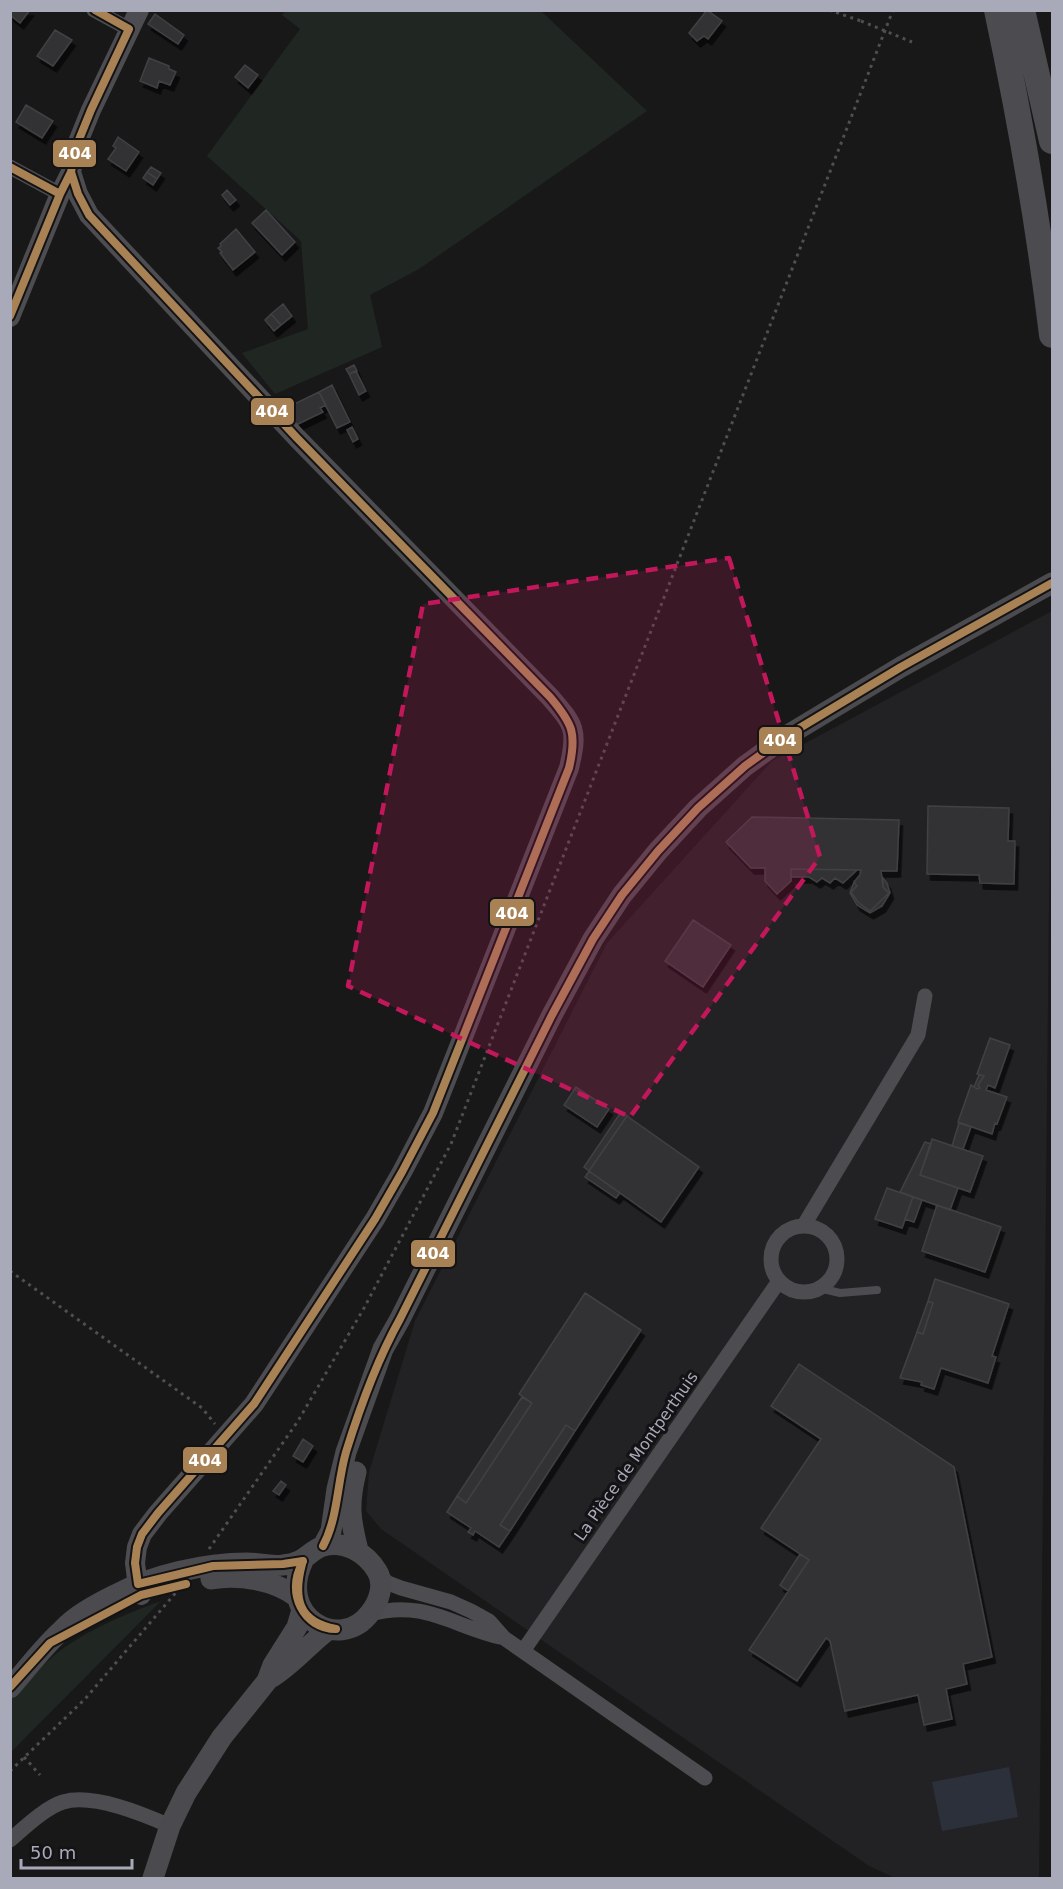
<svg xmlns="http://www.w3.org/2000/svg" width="1063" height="1889" font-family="'DejaVu Sans',sans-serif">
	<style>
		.built { fill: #222224 }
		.green { fill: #202722 }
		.water { fill: #2b303b }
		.building { fill: #333334; stroke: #414044; stroke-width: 1.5; filter: url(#shadow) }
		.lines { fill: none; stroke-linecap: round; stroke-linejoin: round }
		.path { stroke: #4e4e53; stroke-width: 3; stroke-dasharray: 3 4.5; stroke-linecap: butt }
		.service { stroke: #4c4c51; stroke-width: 8 }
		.minor { stroke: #4c4c51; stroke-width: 15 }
		.tertiary { stroke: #4c4c51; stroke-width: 20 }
		.secondary { stroke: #4b4b4f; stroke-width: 21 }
		.trunk { stroke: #4c4c50; stroke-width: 26 }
		.path-bridge { stroke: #4e4e53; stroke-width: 3; stroke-dasharray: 3 4.5; stroke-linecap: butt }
		.bus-1-casing { stroke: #131214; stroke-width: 12 }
		.bus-1 { stroke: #a88255; stroke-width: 8 }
		.marked { fill: #c2185b; fill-opacity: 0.2; stroke: #c2185b; stroke-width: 4.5; stroke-dasharray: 12 8; stroke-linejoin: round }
		.labels { text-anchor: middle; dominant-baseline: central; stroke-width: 6; stroke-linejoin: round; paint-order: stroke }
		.street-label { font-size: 16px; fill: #a9aab9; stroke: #131214 }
		.line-badge { stroke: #131214; stroke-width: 2 }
		.badge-label { font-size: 16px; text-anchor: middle; font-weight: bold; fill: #fff }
	</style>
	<defs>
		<filter id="shadow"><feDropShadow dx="3.5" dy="6" stdDeviation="0" flood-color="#0009"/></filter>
	</defs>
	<rect width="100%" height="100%" fill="#181818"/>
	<path class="built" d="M1052 611 1039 1878H895L869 1866 381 1529 366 1511 369 1472 415 1321 607 943 772 761Z"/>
	<path class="green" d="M285 11H541L647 111 419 269 370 295 382 347 275 394 242 353 308 329 301 241 207 156 300 29 282 15Z
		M161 1601 11 1752V1700C23 1687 36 1672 49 1660 77 1634 125 1614 161 1601Z"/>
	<path class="water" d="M1009 1767 1018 1817 942 1831 932 1782Z"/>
	<path class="building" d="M10 10H30L20 23 10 15Z
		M707 10 722 21 708 39 704 36 697 41 689 33Z
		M155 14 184 35 178 44 148 24Z
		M55 30 72 40 53 66 37 56Z
		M149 58 169 66V69L176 72 170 85 159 81 157 88 140 81Z
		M245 65 258 75 248 88 235 77Z
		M26 105 53 121 42 138 16 122Z
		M118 137 139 152 126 171 108 159 116 148 113 146Z
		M151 167 161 173 157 179 147 172Z
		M147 172 157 179 153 185 143 178Z
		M227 190 236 200 230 205 222 195Z
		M266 210 295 242 282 255 252 223Z
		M236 229 255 252 233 270 220 253 222 252 218 248 221 246 220 244Z
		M283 304 292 316 281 325 271 314Z
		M271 314 281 325 274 331 265 320Z
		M354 365 357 371 349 374 346 369Z
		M356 371 366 391 359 395 349 374Z
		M332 385 350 422 337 428 319 392Z
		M319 392 326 405 320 408 323 412 296 425 284 409Z
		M352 427 358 439 353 442 347 430Z
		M928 806 1009 808 1008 841H1015L1014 884 980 883 979 875 927 874Z
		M752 817 899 820 897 871H881L883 887 889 893 870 911 858 902 851 892 857 886 854 882 860 875 861 870 791 869V881L777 894 765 881V868H751L726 842Z
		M791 869 857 870 843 883 835 878 830 883 822 878 817 882 809 877H791Z
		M883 878 887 883 890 893 882 906 870 913 857 905 850 893 854 882 857 886 851 892 858 902 870 911 889 893 883 887Z
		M693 920 731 945 703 987 665 961Z
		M990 1038 1010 1045 995 1088 988 1085 986 1090 1007 1097 997 1124 995 1123 992 1134 958 1122 971 1085 977 1089 980 1088 978 1085 984 1076 977 1074Z
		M979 1075 984 1076 978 1085 980 1088 977 1089 974 1087Z
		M576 1087 609 1109 597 1127 564 1105Z
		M621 1112 627 1116 589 1171 584 1167Z
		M627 1116 699 1167 661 1222 589 1171Z
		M959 1123 971 1127 963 1149 952 1146Z
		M932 1139 983 1156 970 1192 920 1175Z
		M925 1142 931 1144 920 1175 958 1188 950 1210 900 1192Z
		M589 1171 620 1193 616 1198 585 1177Z
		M887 1188 913 1197 902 1228 875 1219Z
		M913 1197 922 1200 914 1222 905 1219Z
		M937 1205 1001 1227 985 1272 922 1251Z
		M935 1279 1009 1304 992 1356 996 1357 988 1383 941 1368 934 1389 921 1385 922 1382 900 1378 917 1332 923 1334 933 1303 928 1301Z
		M585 1293 641 1330 575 1431 566 1425 500 1525 510 1531 499 1547 475 1531 473 1535 468 1532 471 1528 447 1512 457 1496 466 1503 532 1403 519 1394Z
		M928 1301 933 1303 923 1334 917 1332Z
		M799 1364 954 1467 992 1657 963 1664 967 1684 946 1689 952 1719 924 1725 918 1695 845 1711 830 1641 826 1638 797 1681 749 1650 809 1560 761 1528 821 1439 771 1406Z
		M522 1397 532 1403 466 1503 457 1496Z
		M566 1425 575 1431 510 1531 500 1525Z
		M303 1439 313 1446 303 1462 293 1456Z
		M281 1481 286 1485 279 1495 273 1491Z
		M800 1554 809 1560 788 1591 780 1585Z"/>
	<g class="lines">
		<path class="path" d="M829 10 861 21
			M10 1271 202 1408 215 1424
			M209 1549 298 1421 364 1308 451 1144 893 10
			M24 1757 40 1775
			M10 1771 85 1699 178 1590"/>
		<path class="service" d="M819 1288 840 1293 877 1290"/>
		<path class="minor" d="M94 10 129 29
			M10 167 60 194
			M804 1225 918 1035 925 996
			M771 1259a33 33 0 1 1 66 0a33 33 0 1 1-66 0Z
			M379 1575 388 1583 401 1588 451 1602 471 1611 489 1621 504 1638 705 1778
			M370 1614C426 1599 453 1627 504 1638
			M523 1651 779 1281
			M10 1840C24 1828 46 1807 63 1802 93 1793 143 1814 170 1826"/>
		<path class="tertiary" d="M71 172 78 194 89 215 297 438 550 697C575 726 578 730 569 768L433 1113 402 1172 375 1219 254 1404 158 1513 142 1534 137 1547 135 1563 137 1579 141 1595
			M10 317 60 194 71 172 76 147 91 110 139 10"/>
		<path class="secondary" d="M356 1472C348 1504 350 1519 358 1550
			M323 1546 331 1531 337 1489 346 1452 383 1349 400 1319 552 1015 593 939 622 895 658 851 698 808 745 766 788 735 901 667 1052 583
			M211 1579C239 1574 274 1580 297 1597
			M272 1677C293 1664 309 1644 329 1629
			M10 1688C27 1669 43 1647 62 1630 76 1615 97 1604 115 1595 152 1575 205 1563 247 1563 259 1563 271 1567 283 1565 306 1563 307 1552 323 1546 345 1540 366 1553 377 1571 385 1584 379 1602 370 1613 340 1653 276 1617 303 1561
			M153 1878 170 1826 186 1793 222 1737 267 1681 273 1665 297 1627 302 1610"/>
		<path class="trunk" d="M997 10C1020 118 1039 226 1052 335
			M1022 10 1052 141"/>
		<path class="path-bridge" d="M861 21 912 42"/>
		<defs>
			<path id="bus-1" d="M10 167 60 194
				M71 172 78 194 89 215 297 438 550 697C573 724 577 734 569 768L433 1113 402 1172 375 1219 254 1404 158 1513 142 1534 137 1547 135 1563 138 1584 213 1566 283 1564 303 1561
				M10 316 60 194 71 172 76 147 91 110 129 29 95 10
				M323 1546C338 1518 337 1483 346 1452 360 1407 377 1360 400 1319L552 1015 593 939 622 895 658 851 698 808 745 766 788 735 901 667 1052 583
				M302 1564C293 1598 298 1622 336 1629
				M302 1564C286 1592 303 1629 336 1629
				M10 1687 50 1643 141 1595 186 1584"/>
		</defs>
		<use href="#bus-1" class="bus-1-casing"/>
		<use href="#bus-1" class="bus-1"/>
	</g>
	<path class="marked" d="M729 558 820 857 630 1117 348 986 423 604Z"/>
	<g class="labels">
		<g class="street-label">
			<text transform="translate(636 1456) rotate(-55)">La Pièce de Montperthuis</text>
		</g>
	</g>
	<g class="line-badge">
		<rect x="52" y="139" width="45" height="29" rx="6" fill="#a88255"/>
		<rect x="250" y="397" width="45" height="29" rx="6" fill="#a88255"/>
		<rect x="758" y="726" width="45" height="29" rx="6" fill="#a88255"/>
		<rect x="489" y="898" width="46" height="29" rx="6" fill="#a88255"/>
		<rect x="410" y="1239" width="46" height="29" rx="6" fill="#a88255"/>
		<rect x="182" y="1446" width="46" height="28" rx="6" fill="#a88255"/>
	</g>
	<g class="badge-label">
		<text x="75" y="159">404</text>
		<text x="272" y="417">404</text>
		<text x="780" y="746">404</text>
		<text x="512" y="919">404</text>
		<text x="433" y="1259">404</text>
		<text x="205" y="1466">404</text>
	</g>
	<rect width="1063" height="1889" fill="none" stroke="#a9aab9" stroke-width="24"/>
	<path d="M21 1859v9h111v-9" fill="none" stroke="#a9aab9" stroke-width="3"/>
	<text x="30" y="1859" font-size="18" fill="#a9aab9" stroke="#131214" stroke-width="4.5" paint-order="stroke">50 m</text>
</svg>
